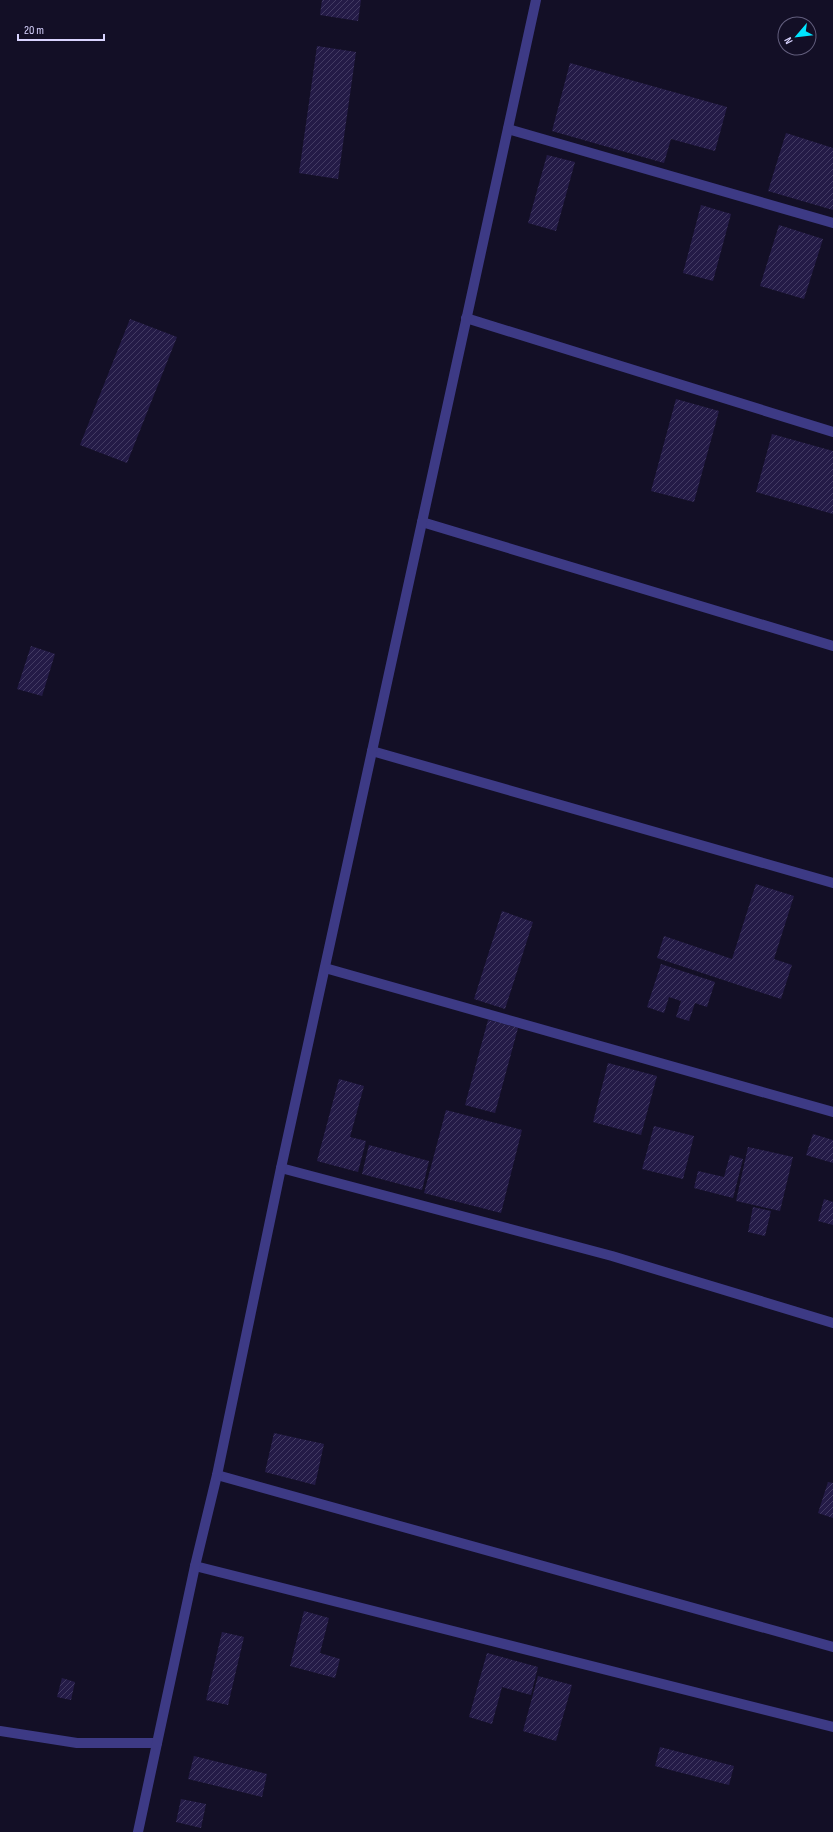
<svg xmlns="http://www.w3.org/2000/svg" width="833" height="1832" font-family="'Sofia Sans Condensed',sans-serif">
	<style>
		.building { fill: url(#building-hatch) }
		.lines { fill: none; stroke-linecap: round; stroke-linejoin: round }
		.service { stroke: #3d3a85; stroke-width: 10 }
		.minor { stroke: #3d3a85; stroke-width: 10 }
		.tertiary { stroke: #3d3a85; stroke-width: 10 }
	</style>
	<defs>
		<pattern id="building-hatch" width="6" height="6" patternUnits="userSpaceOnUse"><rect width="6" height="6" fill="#241b47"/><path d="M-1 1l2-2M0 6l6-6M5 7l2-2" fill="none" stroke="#433b63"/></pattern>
	</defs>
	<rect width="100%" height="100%" fill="#130f26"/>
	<path class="building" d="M322 0H361L358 21 320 15Z
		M317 46 356 52 338 179 299 173Z
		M570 63 727 107 715 151 671 139 664 163 552 131Z
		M786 133 833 148V210L768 191Z
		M547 155 575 162 556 231 528 223Z
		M701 205 731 214 713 281 683 273Z
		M779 225 823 239 804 299 760 286Z
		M130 319 177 337 127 463 80 445Z
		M676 399 719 411 694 502 651 491Z
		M772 434 833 451V514L756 492Z
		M31 646 55 654 42 696 17 689Z
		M756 884 794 896 774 959 792 965 781 999 657 958 664 936 732 959Z
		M502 911 533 922 505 1009 474 999Z
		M661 964 715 982 707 1007 695 1003 689 1021 676 1017 681 1001 669 997 664 1013 647 1007Z
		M488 1020 518 1028 495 1113 465 1105Z
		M608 1063 657 1076 641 1135 593 1122Z
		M339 1079 364 1086 350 1137 366 1141 358 1172 317 1161Z
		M446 1110 522 1130 501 1213 424 1193Z
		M654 1126 694 1136 683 1179 642 1169Z
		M813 1134 833 1140V1163L806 1155Z
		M369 1145 429 1161 422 1190 362 1174Z
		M748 1147 793 1157 780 1211 736 1201Z
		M730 1155 743 1159 733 1198 694 1188 698 1171 724 1177Z
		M824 1199 833 1202V1225L818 1221Z
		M753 1207 771 1211 765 1236 748 1232Z
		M274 1433 324 1444 315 1485 265 1472Z
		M828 1482 833 1483V1518L818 1513Z
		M304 1611 329 1618 320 1653 340 1659 335 1678 290 1666Z
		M222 1632 244 1637 228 1705 206 1700Z
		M487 1653 538 1667 531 1695 502 1687 492 1724 469 1717Z
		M538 1676 572 1685 556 1741 523 1731Z
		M62 1678 75 1682 71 1700 57 1697Z
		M660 1747 734 1766 729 1785 655 1766Z
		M194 1756 267 1774 262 1797 188 1779Z
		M181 1799 206 1804 201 1828 176 1822Z"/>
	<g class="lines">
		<path class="service" d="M0 1731 77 1743H157"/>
		<path class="minor" d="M508 129 833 223
			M466 318 833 432
			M422 522 833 646
			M372 751 833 883
			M325 968 833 1112
			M281 1168 612 1256 833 1323
			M217 1475 833 1647
			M195 1566 833 1727"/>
		<path class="tertiary" d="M138 1832 195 1566 217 1475 281 1168 536 0"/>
	</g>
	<g transform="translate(797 36) rotate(242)"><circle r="19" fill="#130f26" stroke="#625e7d"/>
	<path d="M0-3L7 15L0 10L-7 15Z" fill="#00e5ff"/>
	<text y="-6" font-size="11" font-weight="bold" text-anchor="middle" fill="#d9d4ff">N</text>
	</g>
	<path d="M18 34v6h86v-6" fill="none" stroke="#d9d4ff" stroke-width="2"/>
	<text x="24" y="34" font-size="12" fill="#d9d4ff" stroke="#130f26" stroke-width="3" paint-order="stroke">20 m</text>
</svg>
